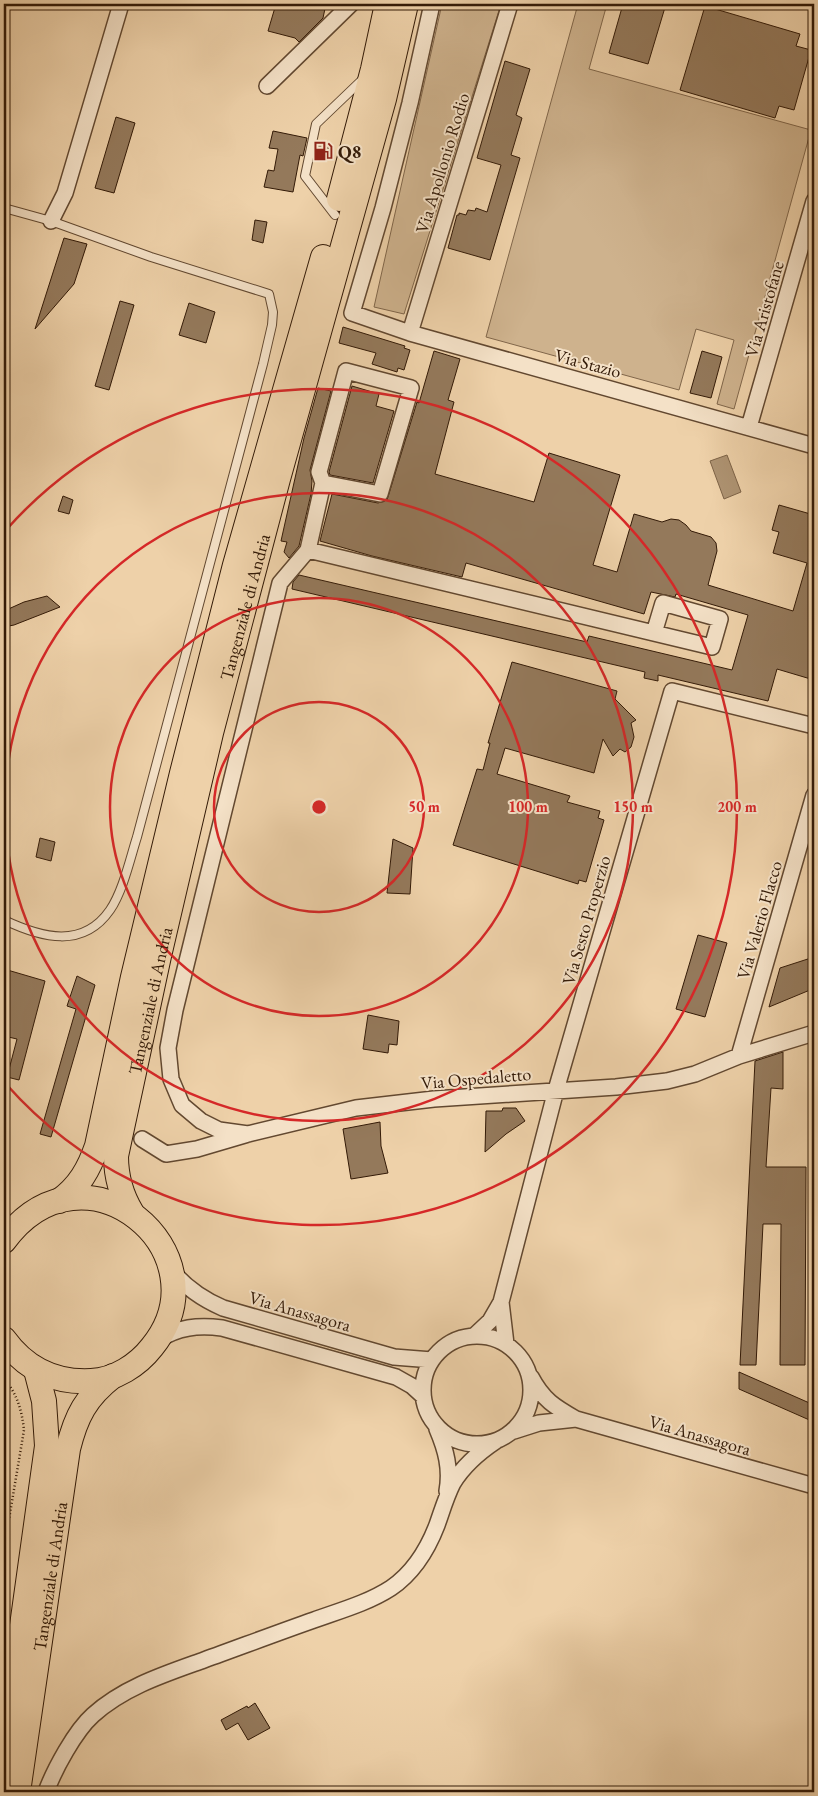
<svg xmlns="http://www.w3.org/2000/svg" width="818" height="1796" font-family="'EB Garamond',serif">
	<style>
		.green { fill: #ceb28d; stroke: #80664a }
		.water { fill: #ae9372; stroke: #7d6347 }
		.building { fill: #94795b; stroke: #331a07 }
		.lines { fill: none; stroke-linecap: round; stroke-linejoin: round }
		.lane-casing { stroke: #624830; stroke-width: 10 }
		.street-casing { stroke: #624830; stroke-width: 18 }
		.primary-casing { stroke: #331a07; stroke-width: 26 }
		.path { stroke: #331a07; stroke-width: 2.5; stroke-dasharray: 1 2.5; stroke-linecap: butt }
		.lane { stroke: #f4e1c7; stroke-width: 8 }
		.street { stroke: #f4e1c7; stroke-width: 15 }
		.primary { stroke: #eed1a9; stroke-width: 24 }
		.ring { fill: none; stroke: #d62828; stroke-width: 2.5 }
		.labels { text-anchor: middle; dominant-baseline: central; stroke-width: 4; stroke-linejoin: round; paint-order: stroke }
		.poi-label { font-size: 18px; font-weight: bold; fill: #331a07; stroke: #f4e1c7; text-anchor: start }
		.street-label { font-size: 18px; fill: #331a07; stroke: #f4e1c7 }
		.centre { fill: #d62828; stroke: #f4e1c7; stroke-width: 2.5 }
		.ring-label { font-size: 15px; text-anchor: middle; font-weight: bold; fill: #d62828; stroke: #f4e1c7; stroke-width: 4; stroke-linejoin: round; paint-order: stroke }
	</style>
	<rect width="100%" height="100%" fill="#eed1a9"/>
	<filter id="stains"><feTurbulence type="fractalNoise" baseFrequency=".004" numOctaves="4"/><feColorMatrix values="0 0 0 0 .2 0 0 0 0 .09 0 0 0 0 .02 0 0 0 .5 -.17"/></filter>
	<radialGradient id="worn" r=".72"><stop offset=".6" stop-color="#630" stop-opacity="0"/><stop offset="1" stop-color="#630" stop-opacity=".3"/></radialGradient>
	<path class="green" d="M442 4H501L404 314 374 307Z
		M578 4H607L589 69 811 130 734 409 717 404 734 340 696 329 679 390 486 337Z"/>
	<path class="water" d="M727 455 741 492 724 499 710 461Z"/>
	<path class="building" d="M276 4H326L323 18 299 42 295 38 268 31Z
		M623 4H666L648 64 609 53Z
		M705 6 800 34 796 46 811 50 794 110 779 106 775 118 680 90Z
		M505 61 530 69 516 115 522 118 511 155 520 158 490 260 448 248 457 215H459V213L466 215 468 210 475 211 476 208 487 212 501 165 477 158Z
		M116 117 135 123 114 193 95 188Z
		M273 131 307 138 303 156 300 155 293 192 264 187 268 170 274 171 278 149 269 148Z
		M318 141 330 143 326 161 314 158Z
		M255 220 267 222 263 243 252 240Z
		M64 238 87 244 74 284 35 329Z
		M120 301 134 305 109 390 95 386Z
		M189 303 215 312 206 343 179 335Z
		M343 327 405 346 404 348 410 350 404 370 398 368 397 372 372 364 376 353 339 343Z
		M434 351 460 359 448 400 454 402 435 474 534 502 549 453 620 475 593 565 617 572 634 514 662 522 671 519 679 520 686 525 691 531 711 537 716 543 717 551 708 585 793 611 807 563 773 553 779 532 772 530 779 505 814 515V680L777 669 768 701 658 675V681L644 678 645 672 292 589 293 582 299 575 587 642 589 636 732 670 748 615 676 594 675 597 651 592 644 614 466 563 462 577 372 556 320 541 332 494 378 503 387 500 417 402 419 403Z
		M702 351 722 357 711 398 690 393Z
		M352 386 379 394 376 406 394 411 373 483 330 475 329 472Z
		M318 388 331 391 310 470 312 481 311 494 299 546 289 558 284 552 287 542 281 541 304 438Z
		M63 496 73 500 69 514 58 511Z
		M47 596 60 607 14 625 4 627V611L24 602Z
		M512 662 617 691 615 699 636 720 631 723 634 737 631 747 625 752 620 749 613 756 603 739 594 773 505 748 502 758 497 774 570 796 567 802 600 811 598 818 604 820 586 882 579 880 578 884 453 845 477 769 483 770 490 743H488Z
		M40 838 55 842 51 861 36 857Z
		M393 839 413 848 410 894 387 893Z
		M698 935 727 943 705 1017 676 1009Z
		M814 957V976L810 990 769 1007 780 968Z
		M4 969 45 981 19 1080 7 1077 17 1039 4 1036Z
		M77 976 95 985 51 1137 40 1134 76 1009 67 1006Z
		M368 1015 399 1021 397 1045 389 1044 388 1053 363 1049Z
		M783 1052V1089L771 1088 766 1167H806L805 1365H780L781 1224H763L756 1365H740L755 1061Z
		M503 1108H516L525 1121 506 1134 485 1152 486 1111H502Z
		M380 1122 381 1146 388 1173 351 1179 343 1129Z
		M739 1372 814 1405V1422L739 1389Z
		M255 1703 270 1728 248 1740 238 1723 226 1730 221 1720 247 1706 248 1708Z"/>
	<g class="lines">
		<defs>
			<path id="lane" d="M4 208 51 221 151 257 269 294 273 312 272 325 263 364 137 837C130 859 123 891 110 910 83 949 42 938 4 920
				M335 215 305 176 316 124 363 79"/>
			<path id="street" d="M432 4 410 103 383 208 352 313 410 333 814 446
				M267 86 351 4
				M51 221 65 193 121 4
				M410 333 510 4
				M749 427 814 201
				M308 550 712 647 720 619 663 603 654 633
				M739 1056 814 795
				M248 1134 219 1130 201 1121 182 1105 171 1079 168 1048 175 1010 280 583 308 550 323 483 319 472 346 371 411 388 380 494 323 483
				M142 1139 166 1154 197 1149 248 1134 356 1108 434 1099 616 1087 667 1081 695 1074 739 1056 814 1033
				M171 1270C186 1288 202 1299 223 1308L394 1357 432 1360
				M501 1302 506 1344
				M423 1390a54 54 0 1 1 108 0a54 54 0 1 1-108 0Z
				M474 1336 490 1321 501 1302 556 1090 672 691 814 726
				M158 1340C178 1327 198 1325 222 1328L396 1377 412 1386 423 1396
				M531 1377C543 1400 555 1407 576 1419L814 1486
				M437 1429C446 1450 451 1469 447 1491
				M514 1431 539 1423 576 1419
				M46 1792C54 1770 75 1731 93 1715 124 1687 165 1674 204 1660 240 1647 277 1633 314 1620 339 1611 368 1603 391 1588 413 1573 427 1551 437 1525 442 1511 446 1497 453 1483 464 1465 478 1453 496 1441"/>
			<g id="primary">
				<path d="M339 199 373 69 387 4"/>
				<path d="M59 1201C79 1187 89 1169 97 1146L133 977 182 773 235 565 323 257"/>
				<path id="s1" d="M132 1213C121 1195 116 1177 116 1156L159 956 211 733 278 479 384 99 406 4"/>
				<path d="M4 1241C85 1131 228 1254 152 1347 138 1365 115 1380 91 1381 54 1383 25 1368 4 1339"/>
				<path d="M4 1755 47 1446 44 1401 36 1370"/>
				<path id="s2" d="M18 1792 68 1449C76 1416 86 1397 113 1376"/>
			</g>
		</defs>
		<use href="#lane" class="lane-casing"/>
		<use href="#street" class="street-casing"/>
		<use href="#primary" class="primary-casing"/>
		<path class="path" d="M4 1379C17 1393 22 1411 24 1430L4 1549"/>
		<use href="#lane" class="lane"/>
		<use href="#street" class="street"/>
		<use href="#primary" class="primary"/>
	</g>
	<g class="ring">
		<circle cx="319" cy="807" r="105"/>
		<circle cx="319" cy="807" r="209"/>
		<circle cx="319" cy="807" r="314"/>
		<path d="M6 530A418 418 0 1 1 6 1084"/>
	</g>
	<defs>
		<symbol id="fuel-bare" viewBox="-9 -9 18 18"><path d="M-5.5-6h7V0h2V4h1.3V-2.5L3-4.5l.8-.8L6-3V5H2.5V1h-1V6h-7ZM-4.2-4.7v3.2H.2V-4.7Z" fill="#8f2418" stroke="#f4e1c7" stroke-width="2.5" paint-order="stroke"/></symbol>
	</defs>
	<g fill-rule="evenodd">
		<use href="#fuel-bare" x="309" y="137" width="28" height="28"/>
	</g>
	<g class="labels">
		<g class="poi-label">
			<text x="338" y="151">Q8</text>
		</g>
		<g class="street-label">
			<text transform="translate(442 163) rotate(-73)">Via Apollonio Rodio</text>
			<text transform="translate(764 309) rotate(-74)">Via Aristofane</text>
			<text transform="translate(588 363) rotate(15)">Via Stazio</text>
			<text stroke="none"><textPath href="#s1" startOffset="624">Tangenziale di Andria</textPath></text>
			<text transform="translate(586 920) rotate(-74)">Via Sesto Properzio</text>
			<text transform="translate(759 920) rotate(-74)">Via Valerio Flacco</text>
			<text stroke="none"><textPath href="#s1" startOffset="219">Tangenziale di Andria</textPath></text>
			<text transform="translate(476 1078) rotate(-5)">Via Ospedaletto</text>
			<text transform="translate(300 1311) rotate(16)">Via Anassagora</text>
			<text transform="translate(700 1435) rotate(16)">Via Anassagora</text>
			<text stroke="none"><textPath href="#s2" startOffset="218">Tangenziale di Andria</textPath></text>
		</g>
	</g>
	<circle cx="319" cy="807" r="8" class="centre"/>
	<g class="ring-label">
		<text x="424" y="812">50 m</text>
		<text x="528" y="812">100 m</text>
		<text x="633" y="812">150 m</text>
		<text x="737" y="812">200 m</text>
	</g>
	<rect width="818" height="1796" fill="none" stroke="#eed1a9" stroke-width="20"/>
	<rect x="5" y="5" width="808" height="1786" fill="none" stroke="#331a07" stroke-width="2.5"/>
	<rect x="10" y="10" width="798" height="1776" fill="none" stroke="#331a07"/>
	<rect width="100%" height="100%" filter="url(#stains)"/>
	<rect width="100%" height="100%" fill="url(#worn)"/>
</svg>
